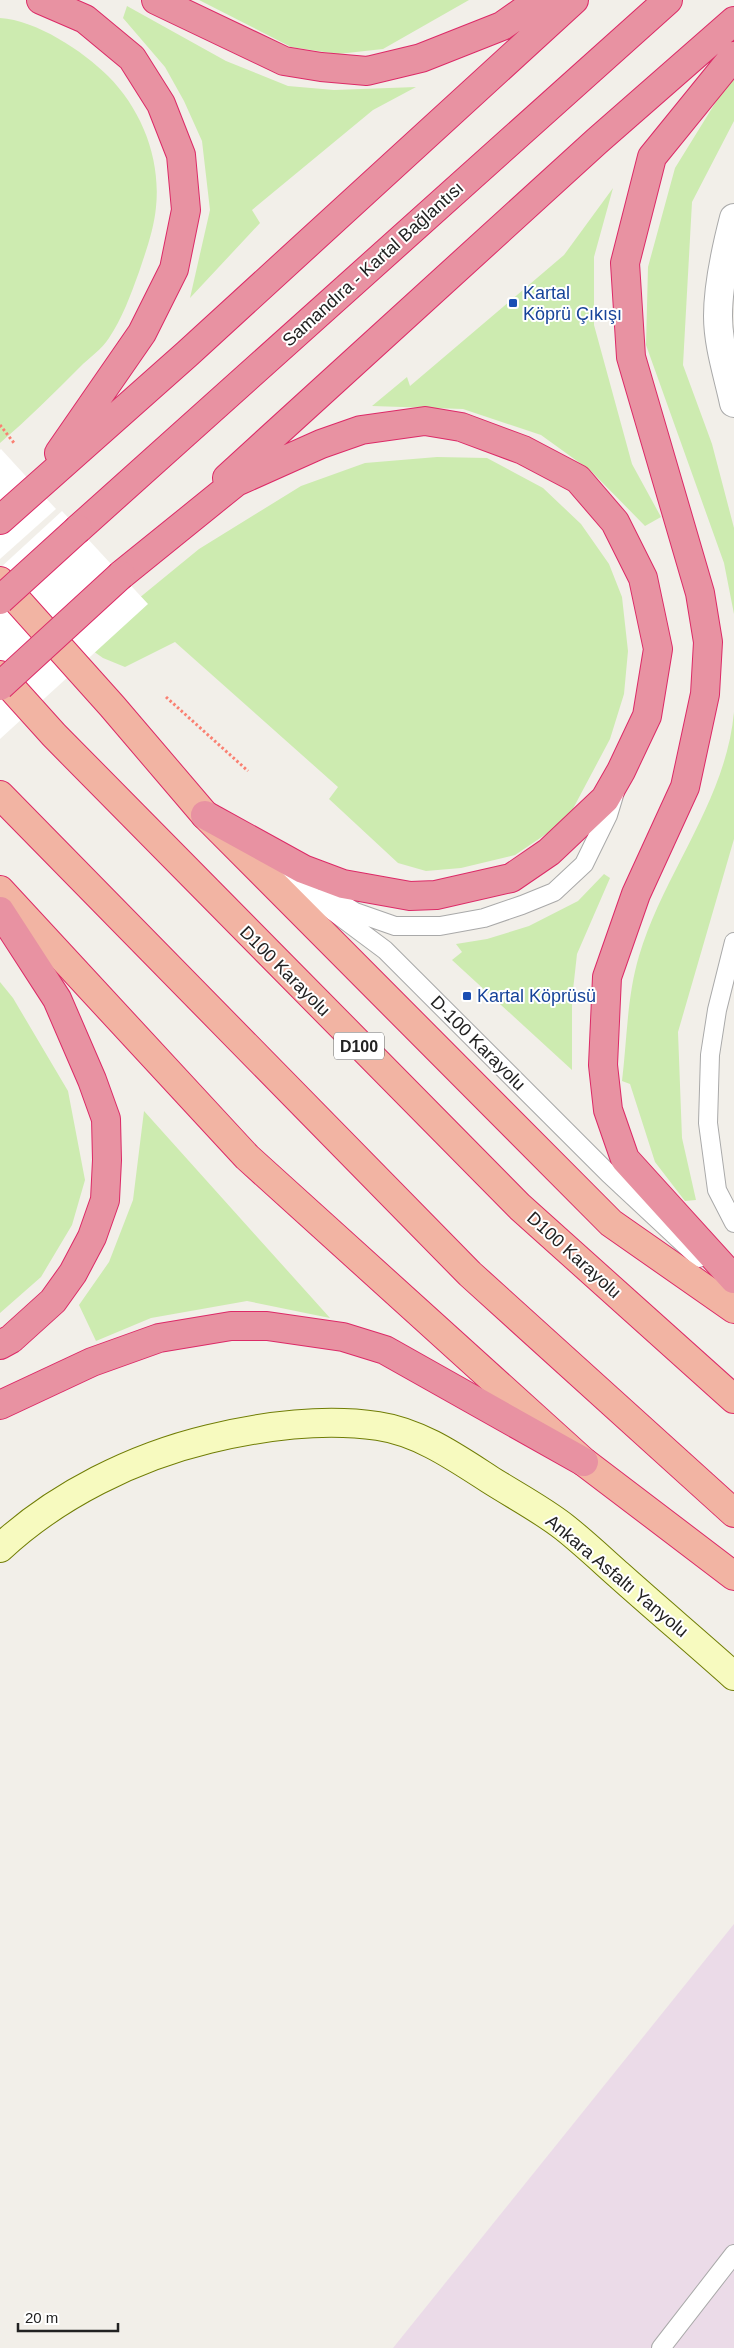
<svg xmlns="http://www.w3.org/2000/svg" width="734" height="2348" font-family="Arial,sans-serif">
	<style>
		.industrial { fill: #ebdbe8 }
		.grass { fill: #cdebb0 }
		.pier { fill: #fff }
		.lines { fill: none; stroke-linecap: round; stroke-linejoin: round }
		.service-casing { stroke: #a9a9a9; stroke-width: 20 }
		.tertiary-casing { stroke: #a9a9a9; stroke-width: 30 }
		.secondary-casing { stroke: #707d05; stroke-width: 30 }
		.trunk-casing { stroke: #dc2a67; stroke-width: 30 }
		.motorway-casing { stroke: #dc2a67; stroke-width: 30 }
		.path { stroke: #fa8072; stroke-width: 3; stroke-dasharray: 2.5 2.5; stroke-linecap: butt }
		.service { stroke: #fff; stroke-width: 18 }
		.tertiary { stroke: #fff; stroke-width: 28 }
		.secondary { stroke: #f7fabf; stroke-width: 28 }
		.trunk { stroke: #f2b4a3; stroke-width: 28 }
		.motorway { stroke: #e892a2; stroke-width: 28 }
		.motorway-bridge-casing { stroke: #dc2a67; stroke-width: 30; stroke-linecap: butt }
		.motorway-bridge { stroke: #e892a2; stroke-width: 28 }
		.transit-dot { fill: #1a4fb4; stroke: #fff; stroke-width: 2 }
		.labels { text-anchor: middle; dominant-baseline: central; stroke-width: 4; stroke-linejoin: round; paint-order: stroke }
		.shield { fill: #fff; stroke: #646464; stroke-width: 1 }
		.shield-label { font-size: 16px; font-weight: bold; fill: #222 }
		.street-label { font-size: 18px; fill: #222; stroke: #fff }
		.transit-label { font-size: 18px; fill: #164399; stroke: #fff; text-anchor: start }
	</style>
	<rect width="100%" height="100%" fill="#f2efe9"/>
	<path class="industrial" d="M734 1924V2348H393Z"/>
	<path class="grass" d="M199 0H469L383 49 338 54 291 47Z
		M127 6 226 61 288 86 334 90 416 87 373 110 252 210 260 223 190 298 210 210 202 141 184 101 165 67 123 18Z
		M0 18C36 20 83 51 108 76 142 110 161 159 156 207 154 229 146 251 139 272 131 294 122 319 109 338 102 349 89 358 80 367 54 393 28 419 0 443Z
		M734 78V121L692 202 683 365 712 444 734 528V614L724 563 646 345 648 267 675 168 722 92Z
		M613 188 594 257V325L632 464 661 517 645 526 591 471 541 435 463 409 372 406 407 377 410 386 564 255Z
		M437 457 487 458 543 488 581 524 609 564 622 597 628 651 624 694 610 739 567 820 515 855 461 868 426 871 398 863 329 799 338 787 175 642 125 667 103 658 83 644 199 549 301 486 365 463Z
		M734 712V839L678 1032 682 1138 696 1200 685 1201 655 1162 630 1084 622 1081C627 1040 627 996 639 956 664 872 726 801 734 712Z
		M604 874 610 878 577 954 572 999V1070L452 960 462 952 456 944 487 939 529 926 578 901Z
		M0 982 13 998 68 1091 85 1180 72 1225 41 1277 0 1313Z
		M144 1111 330 1318 247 1301 151 1318 96 1341 79 1305 109 1262 133 1200Z"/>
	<path class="pier" d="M1 449 56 509 0 559V450Z
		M62 511 148 604 0 739V568Z"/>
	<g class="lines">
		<defs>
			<path id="service" d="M263 859 385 950 609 1174 699 1258
				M327 894 355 912 395 926H440L484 918 522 905 554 892 584 864 608 815 615 792
				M734 942 717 1010 710 1055 708 1123 717 1190 734 1223
				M661 2348 734 2254"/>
			<path id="tertiary" d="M734 218C726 249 718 284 718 316 718 345 728 375 734 403"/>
			<path id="secondary" d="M0 1548C57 1495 134 1457 209 1439 263 1426 324 1418 378 1426 419 1432 455 1457 489 1479 514 1495 541 1509 564 1527 583 1542 601 1559 619 1575 657 1609 696 1642 734 1676"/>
			<path id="trunk" d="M0 581 112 706 205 815 611 1223 734 1309
				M0 675 54 735 520 1207 734 1399
				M0 795 470 1274 734 1513
				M0 890 247 1157 584 1462 734 1576"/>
			<path id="motorway" d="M41 0 85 19 132 58 161 104 181 155 186 210 174 269 142 333 59 453
				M156 0 284 61 321 67 367 71 421 58 502 26 539 0
				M734 56 652 157 625 263 631 357 700 593 708 642 705 694 685 787 636 894 607 977 603 1065 608 1110 625 1159 734 1279
				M227 478 597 141 734 21
				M0 520 187 354 574 0
				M78 529 668 0
				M121 575 236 482 321 444 361 430 425 421 461 427 523 450 578 479 615 522 643 578 658 649 647 716 621 771 605 799 549 852 511 878 436 895 410 896 343 884 303 869 205 815
				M0 911 57 999 92 1080 106 1119 107 1160 105 1200 92 1237 73 1273 53 1301 11 1339 0 1345
				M0 1405 92 1362 159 1338 231 1326H267L343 1337 385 1350 584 1462"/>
		</defs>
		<use href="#service" class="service-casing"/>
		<use href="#tertiary" class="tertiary-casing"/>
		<use href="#secondary" class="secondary-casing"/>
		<use href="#trunk" class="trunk-casing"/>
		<use href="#motorway" class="motorway-casing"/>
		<path class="path" d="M0 425 14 443
			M166 697 248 771"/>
		<use href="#service" class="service"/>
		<use href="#tertiary" class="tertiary"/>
		<use href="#secondary" class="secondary"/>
		<use href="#trunk" class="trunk"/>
		<use href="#motorway" class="motorway"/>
		<defs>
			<path id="motorway-bridge" d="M0 600 78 529
				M0 686 121 575"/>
		</defs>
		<use href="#motorway-bridge" class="motorway-bridge-casing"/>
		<use href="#motorway-bridge" class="motorway-bridge"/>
	</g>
	<g class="transit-dot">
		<rect x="508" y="298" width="10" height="10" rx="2.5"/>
		<rect x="462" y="991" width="10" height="10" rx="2.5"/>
	</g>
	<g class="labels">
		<rect class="shield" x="334" y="1032.5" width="50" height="27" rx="4"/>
		<g class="shield-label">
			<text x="359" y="1046">D100</text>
		</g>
		<g class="street-label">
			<text transform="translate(373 264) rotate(-42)">Samandıra - Kartal Bağlantısı</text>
			<text transform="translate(285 971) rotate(45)">D100 Karayolu</text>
			<text transform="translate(478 1043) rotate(45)">D-100 Karayolu</text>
			<text transform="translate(574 1255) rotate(42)">D100 Karayolu</text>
			<text transform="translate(617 1576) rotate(40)">Ankara Asfaltı Yanyolu</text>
		</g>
		<g class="transit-label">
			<text x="523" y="293">Kartal<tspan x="523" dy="21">Köprü Çıkışı</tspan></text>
			<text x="477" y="996">Kartal Köprüsü</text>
		</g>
	</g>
	<path d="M18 2323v8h100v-8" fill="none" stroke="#222222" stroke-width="2.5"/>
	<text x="25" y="2323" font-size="15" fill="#222222" stroke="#ffffff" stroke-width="4" paint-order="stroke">20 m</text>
</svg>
